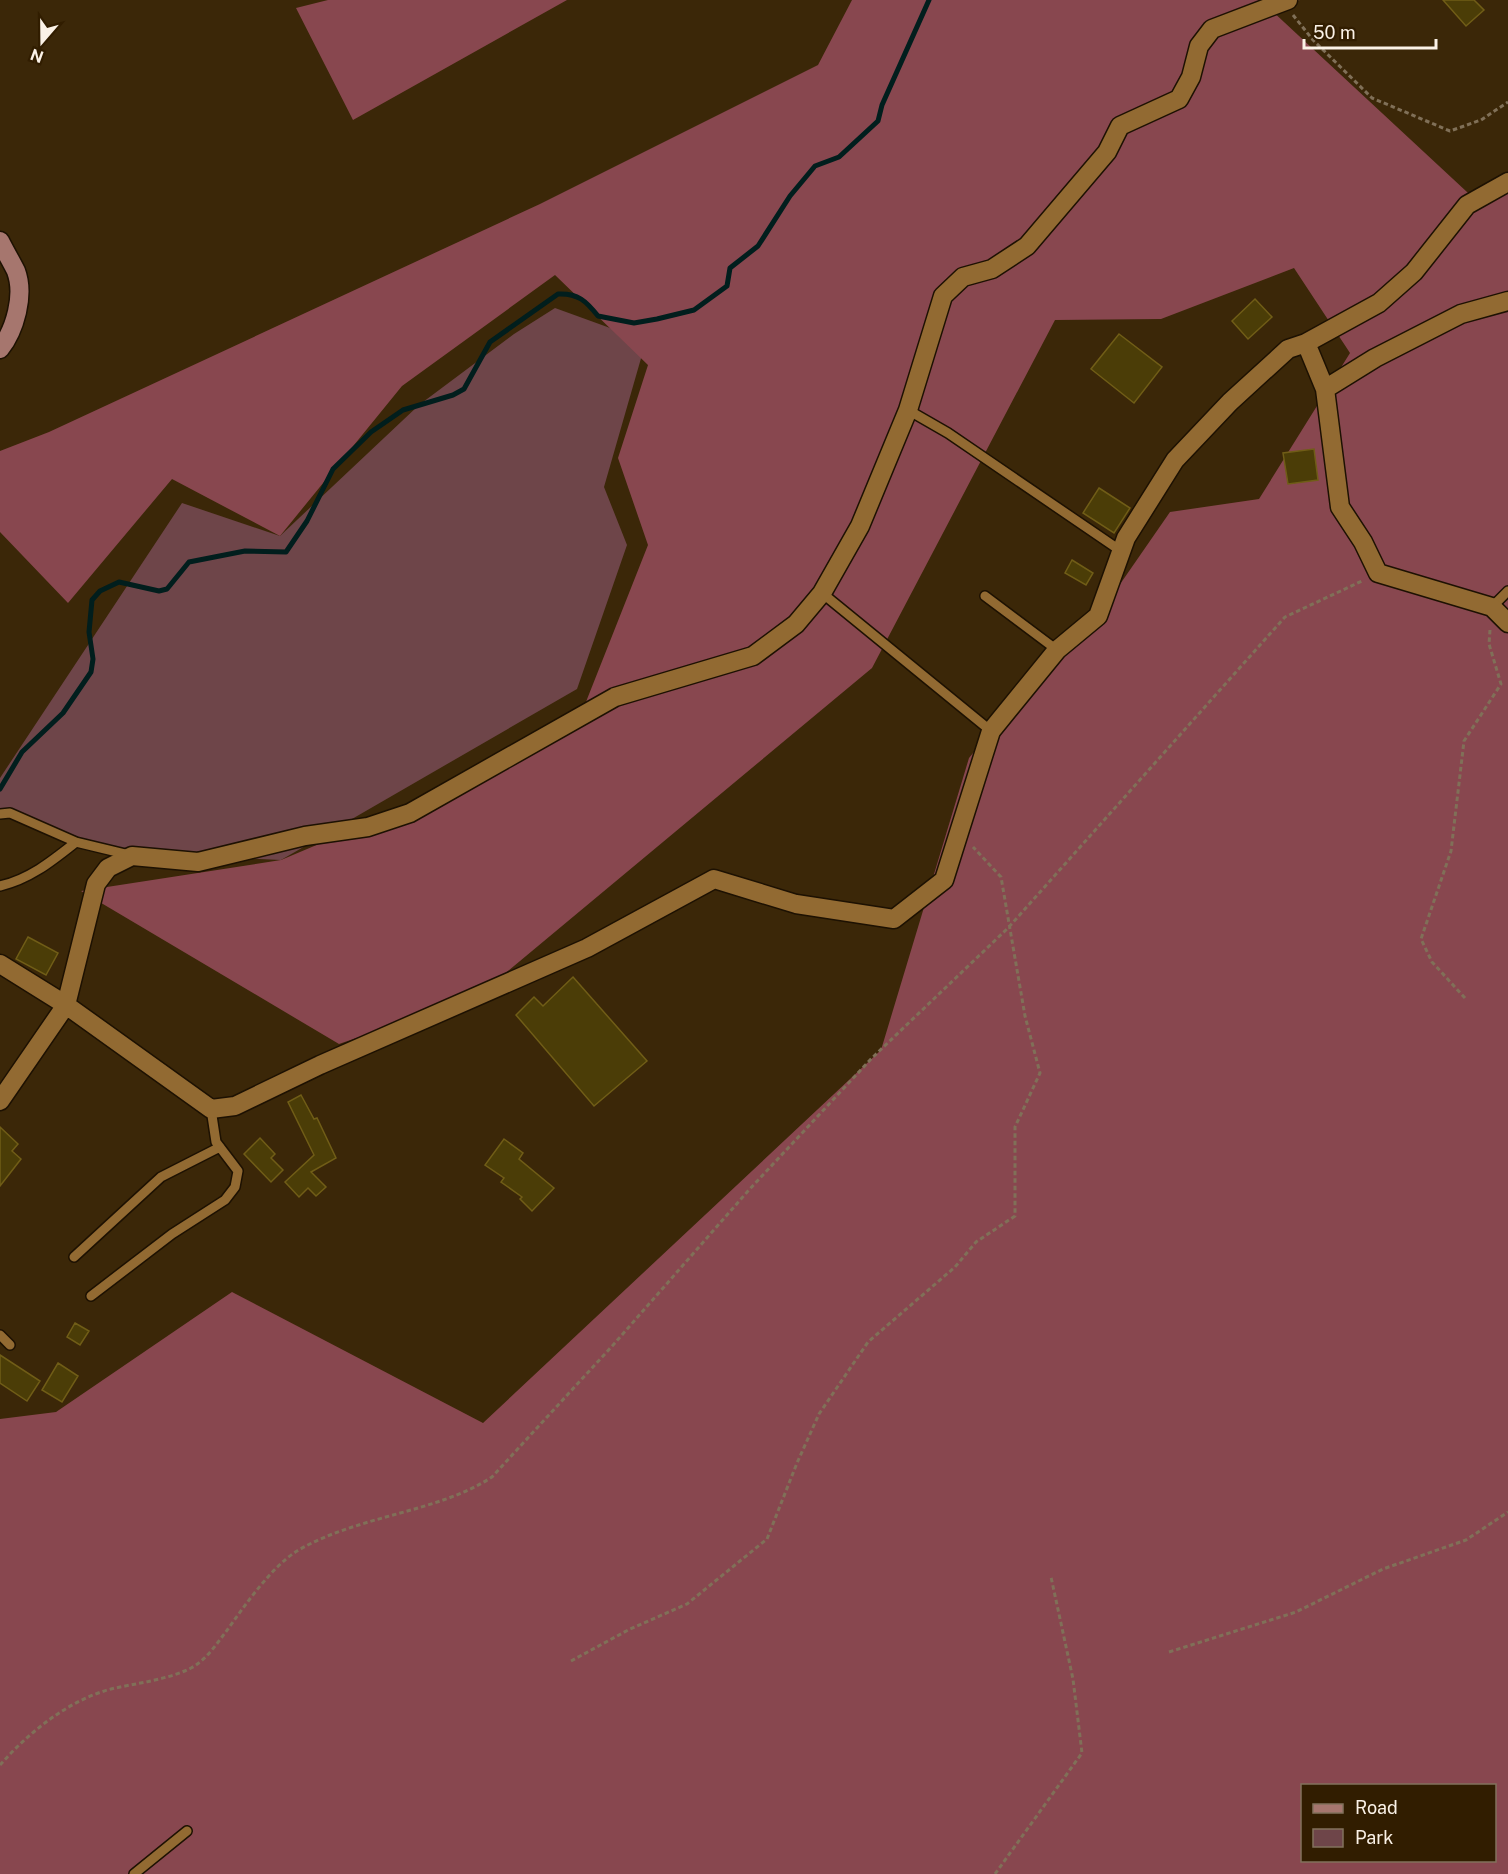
<svg xmlns="http://www.w3.org/2000/svg" width="1508" height="1874" font-family="'Public Sans',sans-serif">
	<style>
		.green { fill: #6e4549 }
		.forest { fill: #88474f; fill-rule: evenodd }
		.lines { fill: none; stroke-linecap: round; stroke-linejoin: round }
		.stream { stroke: #011e1d; stroke-width: 5 }
		.building { fill: #4b3d07; stroke: #705d17; stroke-width: 1.5 }
		.lane-casing { stroke: #1d1102; stroke-width: 12 }
		.street-casing { stroke: #1d1102; stroke-width: 21 }
		.secondary-casing { stroke: #1d1102; stroke-width: 21 }
		.path { stroke: #807058; stroke-width: 3; stroke-dasharray: 4.5 3; stroke-linecap: butt }
		.lane { stroke: #926a32; stroke-width: 9 }
		.street { stroke: #926a32; stroke-width: 18 }
		.secondary { stroke: #a6766e; stroke-width: 18 }
	</style>
	<rect width="100%" height="100%" fill="#3b2708"/>
	<path class="green" d="M555 308 646 341 604 487 627 545 577 689 281 860 122 853 0 808V778L182 503 280 536 419 405 514 334Z"/>
	<path class="forest" d="M328 0H567L353 120 296 8Z
		M852 0H1300L1269 8 1481 205 1508 191V1874H0V1419L56 1412 232 1292 483 1423 881 1050 969 758 1057 650 1098 616 1170 512 1259 499 1350 353 1294 268 1161 319 1055 320 872 668 478 996 339 1044 81 891 281 860 473 779 580 717 648 545 618 458 648 365 555 275 402 386 280 536 172 479 68 603 0 532V451L49 432 540 204 818 65ZM1302 1786H1494V1860H1302Z"/>
	<g class="lines">
		<path class="stream" d="M0 789 22 752 63 713 91 672 93 659 89 632 92 600 100 591 119 582 159 591 167 589 189 562 245 551 286 552 307 521 333 469 371 432 403 410 453 395 464 389 490 342 558 294C578 293 586 301 598 316L634 323 657 319 694 310 727 286 730 268 758 246 790 196 815 166 839 157 878 121 882 105 929 0"/>
	</g>
	<path class="building" d="M1443 0H1474L1484 10 1466 26Z
		M1255 299 1272 317 1248 339 1232 321Z
		M1119 334 1162 367 1134 403 1091 369Z
		M1314 449 1318 480 1288 484 1283 453Z
		M1099 488 1130 508 1114 533 1083 513Z
		M1072 560 1093 573 1086 585 1065 573Z
		M28 937 58 953 46 975 16 959Z
		M573 977 647 1061 594 1106 516 1015 534 997 543 1006Z
		M301 1095 314 1119 317 1118 336 1158 311 1172 326 1187 316 1196 308 1188 299 1197 285 1182 314 1155 288 1102Z
		M0 1127 18 1144 12 1151 21 1159 0 1186Z
		M260 1138 275 1154 271 1158 283 1170 271 1182 244 1154Z
		M504 1139 523 1153 519 1159 554 1188 532 1211 520 1199 522 1197 501 1182 504 1178 485 1165Z
		M75 1323 89 1331 80 1345 67 1337Z
		M0 1355 40 1381 27 1401 0 1383Z
		M58 1363 78 1376 62 1402 42 1390Z"/>
	<g class="lines">
		<defs>
			<path id="lane" d="M908 410 948 433 1121 551
				M822 593 991 731
				M985 596 1057 650
				M1492 607 1508 591
				M0 814 10 813 76 842
				M0 886C30 879 52 861 76 842L130 855
				M74 1257 161 1177 220 1147
				M91 1296 172 1234 225 1200 235 1187 238 1171 216 1142 211 1109
				M0 1335 10 1345
				M134 1874 187 1831"/>
			<path id="street" d="M1508 301 1461 314 1375 358 1325 389 1340 507 1363 542 1378 573 1492 607 1508 623
				M1306 343 1325 389
				M0 964 66 1005 211 1109 235 1106 320 1065 587 948 714 879 796 904 894 919 944 880 991 731 1057 650 1098 616 1126 538 1175 460 1230 402 1288 349 1306 343 1379 303 1414 272 1467 205 1508 182
				M0 1101 66 1005 96 884 108 868 132 856 198 862 305 836 368 827 410 813 615 697 753 656 796 624 822 593 860 526 908 410 943 296 963 277 992 269 1027 246 1107 152 1120 126 1179 99 1191 77 1199 46 1212 29 1288 0"/>
			<path id="secondary" d="M0 241C5 251 11 261 16 271 25 295 15 330 0 349"/>
		</defs>
		<use href="#lane" class="lane-casing"/>
		<use href="#street" class="street-casing"/>
		<use href="#secondary" class="secondary-casing"/>
		<path class="path" d="M1293 15 1313 40 1372 98 1450 131 1481 120 1508 102
			M1465 998 1432 962 1421 939 1451 851 1464 741 1501 684 1489 644 1490 630
			M1169 1652 1296 1612 1383 1569 1466 1540 1508 1512
			M571 1661 630 1629 687 1604 767 1539 797 1463 819 1414 868 1342 955 1267 976 1242 1015 1216V1127L1040 1073 1025 1016 1001 877 973 847
			M0 1765C29 1732 69 1700 111 1689 137 1683 167 1680 191 1668 206 1660 215 1646 225 1633 243 1608 271 1567 297 1551 358 1515 437 1513 492 1477L614 1344 748 1191 872 1058 1008 928 1285 617 1362 581
			M995 1874 1082 1753 1073 1679 1051 1577"/>
		<use href="#lane" class="lane"/>
		<use href="#street" class="street"/>
		<use href="#secondary" class="secondary"/>
	</g>
	<rect x="1301" y="1784" width="195" height="78" fill="#311d00" stroke="#82725c" stroke-width="1.5"/>
	<rect x="1313" y="1804" width="30" height="9" fill="#a6766e" stroke="#82725c" stroke-width="1.5"/>
	<text x="1355" y="1814" font-size="18" fill="#fbf2e7">Road</text>
	<rect x="1313" y="1829" width="30" height="18" fill="#6e4549" stroke="#82725c" stroke-width="1.5"/>
	<text x="1355" y="1844" font-size="18" fill="#fbf2e7">Park</text>
	<g transform="translate(42 42) rotate(200)" stroke="#311d00" stroke-width="4.5" paint-order="stroke">
	<path d="M0-4.5L10 22L0 15L-10 22Z" fill="#fbf2e7"/>
	<text y="-9" font-size="16" font-weight="bold" text-anchor="middle" fill="#fbf2e7">N</text>
	</g>
	<path d="M1304 39v9h132v-9" fill="none" stroke="#fbf2e7" stroke-width="3"/>
	<text x="1313" y="39" font-size="18" fill="#fbf2e7" stroke="#311d00" stroke-width="4.5" paint-order="stroke">50 m</text>
</svg>
